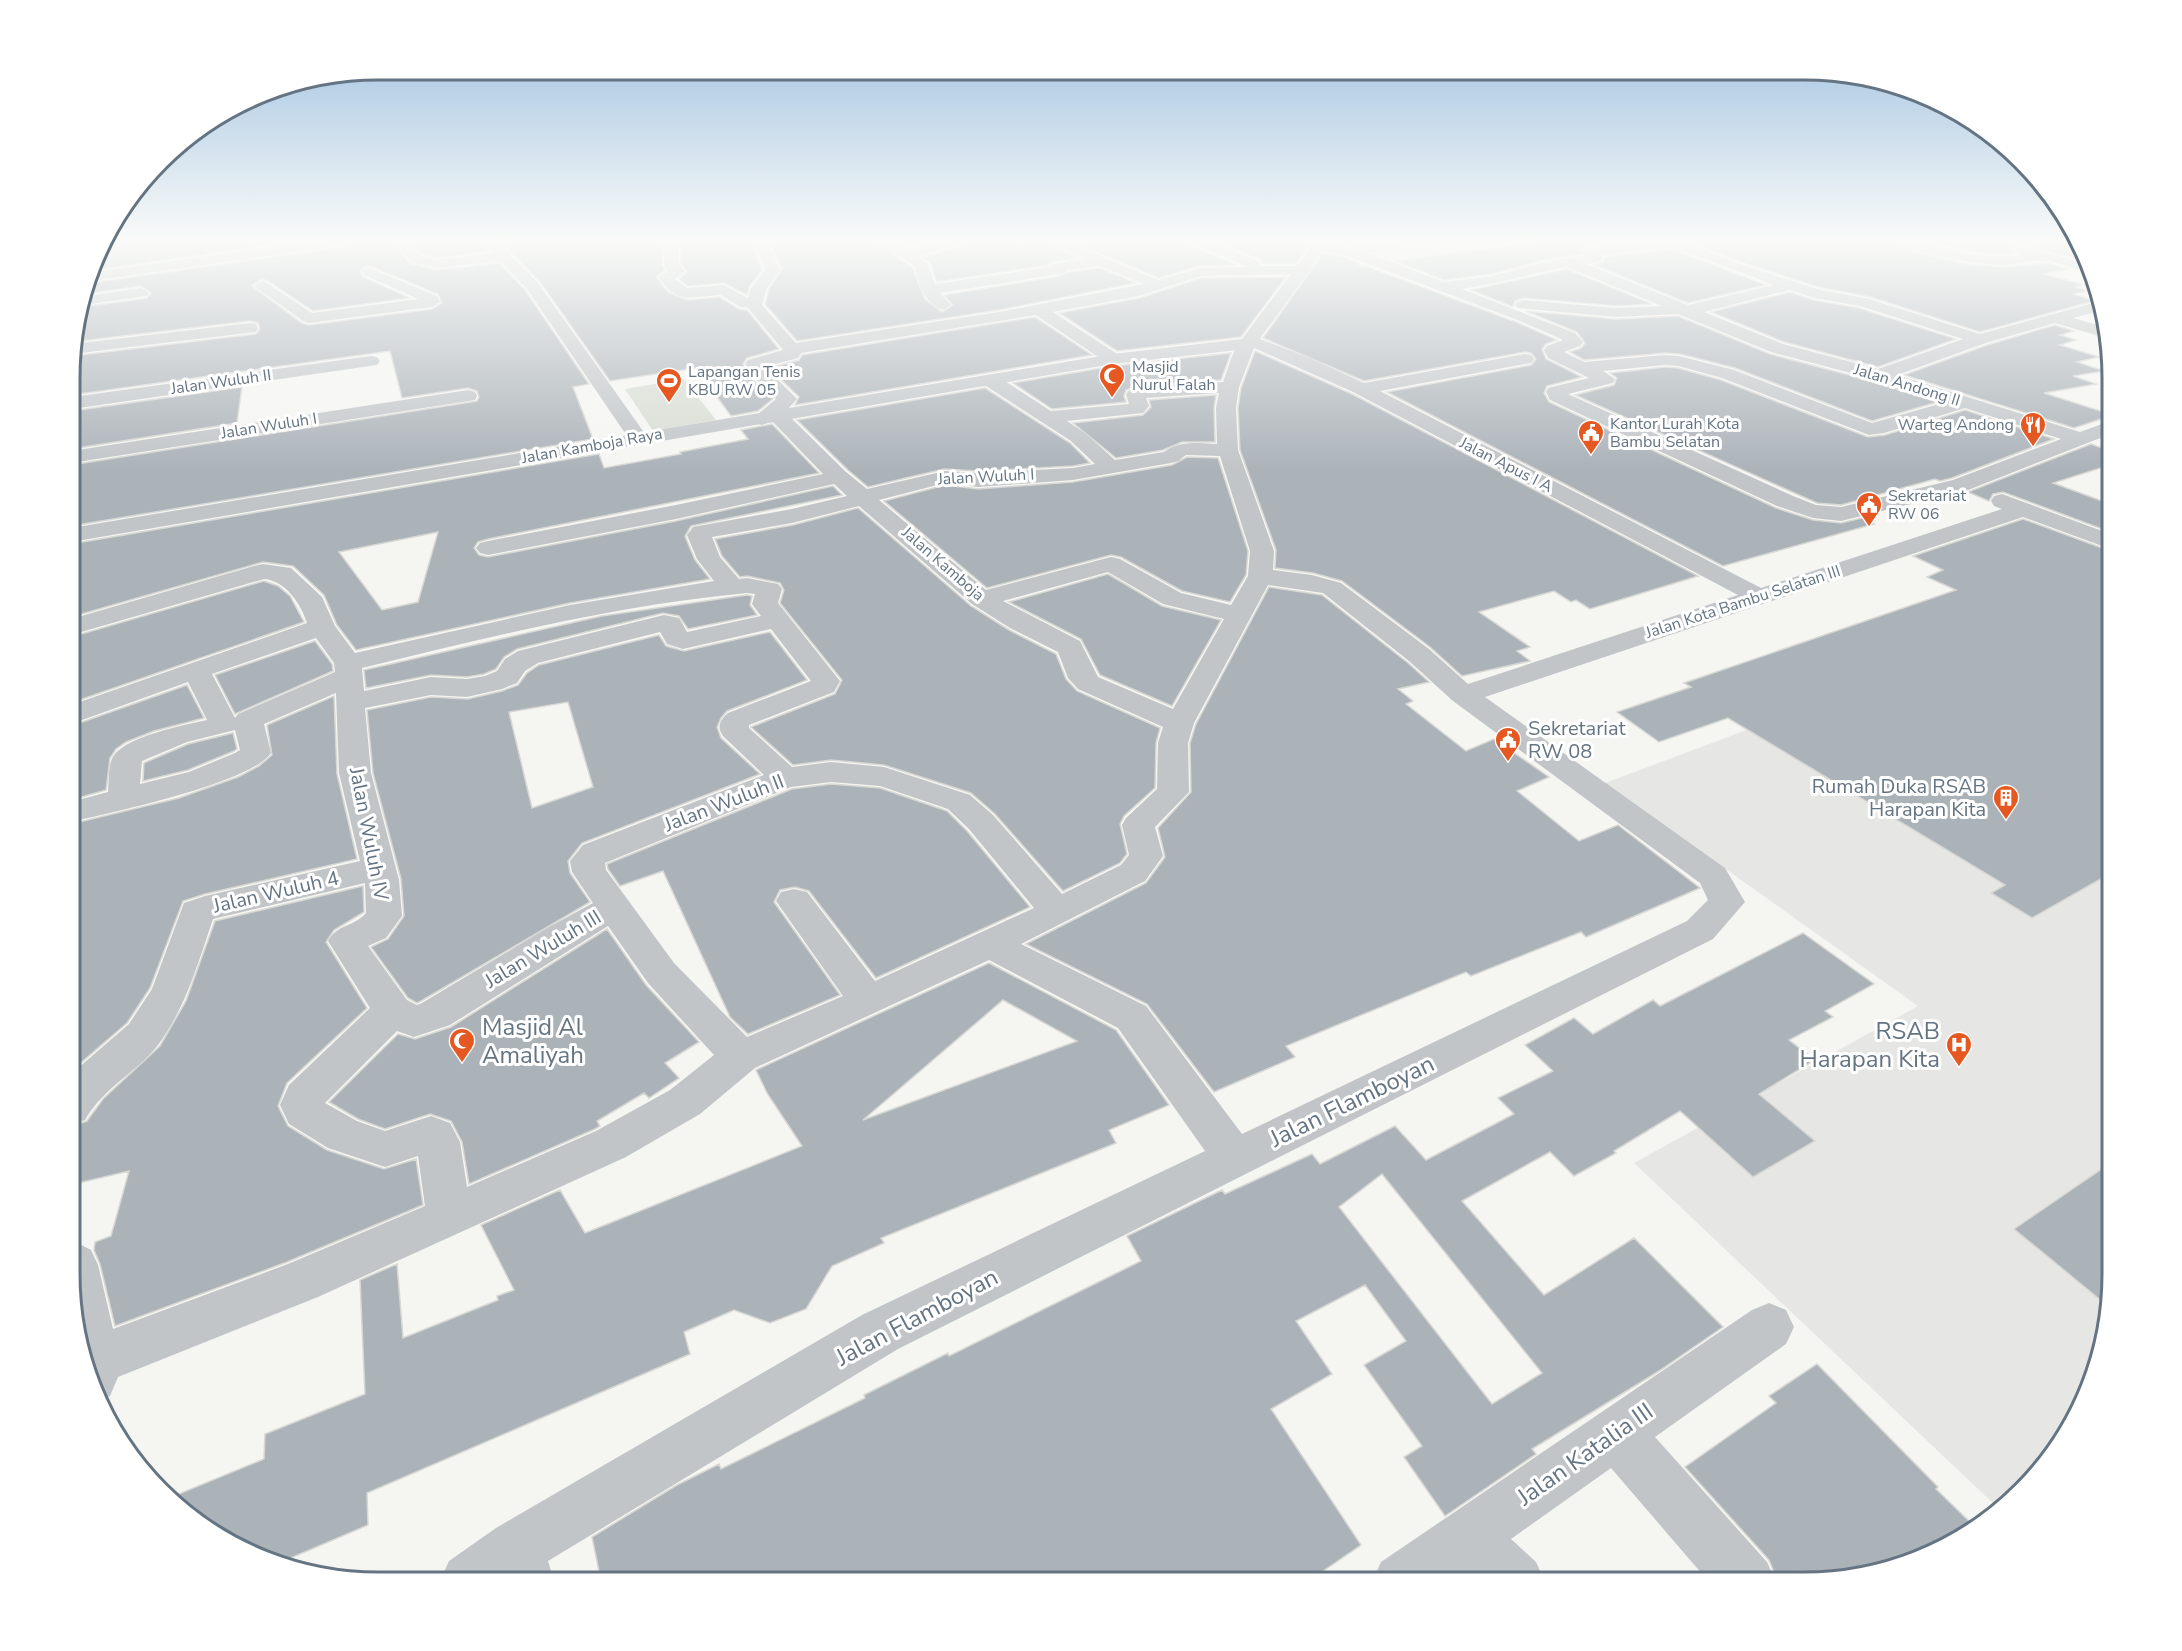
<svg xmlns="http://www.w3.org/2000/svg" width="2182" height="1651" font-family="'Nunito Sans',sans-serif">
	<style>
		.built { fill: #e6e7e5 }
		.green { fill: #d6dcd3 }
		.building { fill: #abb2b8; stroke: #d7d7d4; stroke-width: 1.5; fill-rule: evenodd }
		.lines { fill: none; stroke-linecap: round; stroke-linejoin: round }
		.minor { fill: #c1c5c8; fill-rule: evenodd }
		.tertiary { fill: #c1c5c8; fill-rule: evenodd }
		.labels { text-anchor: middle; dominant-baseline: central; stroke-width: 6; stroke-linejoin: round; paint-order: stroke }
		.far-poi-label { font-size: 16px; fill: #647483; stroke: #fff; text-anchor: start }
		.far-street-label { font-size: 16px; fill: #647483; stroke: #fff }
		.poi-label { font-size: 20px; fill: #647483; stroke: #fff; text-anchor: start }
		.street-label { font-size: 20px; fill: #647483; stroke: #fff }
		.near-poi-label { font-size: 24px; fill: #647483; stroke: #fff; text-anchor: start }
		.near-street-label { font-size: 24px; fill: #647483; stroke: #fff }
		.rim { fill: none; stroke: #647483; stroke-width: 3 }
	</style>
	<rect width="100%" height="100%" fill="#f5f6f2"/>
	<path class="built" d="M1334 241H1536L1470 249 1400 266Z
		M1931 661 2113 752 2112 1294 2089 1392 2037 1477 1997 1507 1634 1163 1918 1006 1605 783Z"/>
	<path class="green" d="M684 379 716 420 653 431 625 389Z"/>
	<path class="building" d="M114 241H298L95 270 103 244Z
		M353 241H392L409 263 436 270 499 263 525 290 589 384 573 387 593 439 71 526V465L477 401 479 397 477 391 468 388 402 398 390 351 72 395V356L256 334 260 329 258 323 250 321 72 342 82 307 147 298 151 293 141 286 86 294 90 283 344 247ZM370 266 438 294 442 303 432 309 309 325 302 323 252 286 261 279 268 281 313 311 410 298 363 277 360 271 364 267Z
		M411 241H480L488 251 437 258 422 254Z
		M500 241H656L663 251 662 265 665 270 656 277 668 292 687 300 720 297 739 309 747 310 779 349 747 358 743 364 751 378 773 399 758 411 731 416 696 368 610 381 540 282Z
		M676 241H751L762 270 749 287 747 295 724 283 688 286 679 279 687 272 681 263V249Z
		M769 241H874L912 267 925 299 942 312 953 305 944 295 1060 276 1068 272 1100 268 1136 283 999 310 797 341 765 304 769 289 782 269Z
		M965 241H1043L1076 258 1052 262 1049 265 937 282 930 263 923 257 962 246Z
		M1070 241H1188L1191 246 1237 265 1199 266 1159 278Z
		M1215 241H1304L1308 247 1296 264H1263L1260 259Z
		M1544 241H1628L1588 246 1580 250V254L1540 261 1492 274 1444 280 1395 261Z
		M1693 241H1894L1915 252 1965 264 2005 267 2048 263 2068 269 2042 274 2086 285 2076 287 2088 291 2074 294 2094 301 1980 332 1870 297 1818 287 1741 262 1692 243Z
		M1920 241H2080L2082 256 2074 258 2021 244 2011 249 2014 253 1990 254Z
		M1672 249 1766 285 1688 303 1594 265 1603 262 1605 257Z
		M1323 253 1346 258 1359 263 1360 266H1366L1519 323 1557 340 1546 344 1542 349 1546 359 1582 377 1547 386 1544 393 1549 402 1776 508 1813 520 1841 523 1862 518 1874 524 1723 566 1387 392 1531 365 1536 359 1531 353 1525 352 1364 381 1263 338Z
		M1567 269 1652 304 1617 306 1523 298 1515 301 1513 307 1471 290Z
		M1286 277 1241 337 1117 351 1059 313 1139 298 1201 278Z
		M1790 292 1813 300 1859 308 1956 339 1878 367 1784 342 1711 312Z
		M1525 311 1617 319 1678 316 1770 354 1872 381 1938 402 1872 421 1735 368 1680 354 1665 353 1584 360 1570 352 1581 348 1585 343 1577 332Z
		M1035 317 1092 355 795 405 799 397 769 368 799 360 802 355Z
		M2055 325 2074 331 2060 335 2076 340 2060 345 2099 357 2077 362 2104 371 2073 376 2096 384 2044 393 2113 415 2074 428 1904 375 1987 345Z
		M1255 351 1352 394 1698 576 1590 609 1576 600 1571 602 1554 591 1479 612 1530 647 1517 651 1530 661 1462 676 1430 647 1342 581 1313 573 1275 568 1276 550 1240 450 1238 408 1241 388Z
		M1231 353 1221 380 1139 385 1126 390 1124 396 1126 402 1052 409 1013 383 1113 366Z
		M1665 367 1678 368 1721 380 1868 437 1885 435 1965 410 2054 439 1952 478 1940 481 1935 479 1841 505 1817 503 1575 395 1614 385 1617 378 1610 373Z
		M242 387 237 423 71 449 72 411Z
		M985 388 1070 443 1090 463 1073 466 978 471 944 469 868 487 848 470 797 420Z
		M1216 395 1214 408 1215 442H1182L1163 450 1116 458 1073 423 1143 415 1151 407 1149 400Z
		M772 424 819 473 488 539 478 542 474 548 479 555 488 557 676 521 833 486 842 495 691 526 685 536 695 560 710 579 570 603 356 650 337 625 324 595 293 566 263 562 71 617V544L599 454 604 468 681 454 680 452 748 439 741 430ZM438 532 418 602 382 610 339 552Z
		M2091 444 2113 452V464L2053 483 2113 505V533L2003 492 1993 494 1989 501 1968 492Z
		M1187 457 1218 458 1248 551 1246 575 1230 602 1182 591 1121 557 1111 555 987 588 884 501 945 485 978 489 1073 482 1172 465Z
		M858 508 971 606 1009 630 1056 654 1066 679 1077 691 1160 728 1156 743 1155 788 1124 816 1120 824 1127 854 1120 863 1063 891 995 814 971 793 884 765 831 760 793 765 751 727 835 694 842 680 780 603 784 590 780 583 747 576 740 577 722 556 715 539 793 525Z
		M2023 519 2113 552V872L2032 918 1991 893 2005 885 1728 718 1659 742 1617 712 1691 687 1684 683 1956 590 1927 577 1943 570 1913 556Z
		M1108 574 1162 606 1221 620 1172 706 1100 675 1081 639 1009 602Z
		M264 581 278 586 290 596 304 622 71 703V637Z
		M1269 587 1322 595 1408 663 1429 682 1398 689 1413 701 1406 704 1466 751 1494 739 1549 777 1517 791 1579 841 1618 825 1700 888 1586 937 1581 932 1471 976 1466 972 1286 1046 1295 1057 1214 1092 1147 1004 1026 944 1146 883 1165 857 1158 828 1191 792 1190 743 1196 724Z
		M747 595 752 596 750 605 757 615 688 629 679 616 663 613 517 649 504 657 496 669 484 674 467 677 431 675 366 688 364 670 602 616Z
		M770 632 807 680 727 711 721 718 717 727 721 738 760 774 582 843 568 861 570 873 590 902 421 1001 417 1003 408 998 371 947 388 939 404 916 401 879 373 773 367 710 431 697 468 699 502 691 518 685 527 673 539 665 659 635 666 646 684 651ZM568 702 593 787 532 808 509 712Z
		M315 641 332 664 333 671 235 714 215 675Z
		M187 685 204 718 154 731 126 742 116 749 110 758 106 790 71 800V726Z
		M334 696 337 774 357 859 205 894 183 901 150 988 127 1023 70 1072 71 824 179 798 238 777 259 766 272 755 267 725Z
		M233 733 237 749 234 751 188 770 143 781 144 763 188 744Z
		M831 784 880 788 947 811 967 831 1030 907 876 978 809 891 795 887 780 890 774 902 840 995 748 1034 730 1017 663 871 620 886 608 869 607 864 792 789Z
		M363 886 364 912 334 930 326 942 367 1008 287 1083 278 1106 288 1126 327 1150 384 1169 416 1159 423 1205 287 1262 115 1326 100 1264 94 1250 95 1242 111 1236 129 1171 70 1185V1127L87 1121 103 1099 160 1046 186 1001 215 921Z
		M607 929 646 985 699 1042 665 1063 679 1078 649 1098 644 1093 597 1121 600 1126 595 1129 469 1184 462 1142 451 1121 430 1114 385 1129 358 1119 329 1102 398 1034 415 1039 451 1027Z
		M1803 933 1874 984 1825 1011 1833 1017 1789 1040 1815 1060 1759 1094 1815 1141 1753 1177 1680 1111 1614 1151 1616 1153 1574 1176 1550 1152 1462 1201 1544 1295 1634 1238 1723 1327 1659 1371 1532 1449 1536 1454 1445 1516 1404 1457 1422 1446 1364 1365 1406 1341 1365 1285 1296 1321 1332 1374 1271 1409 1361 1545 1307 1582 601 1581 592 1537 677 1485 719 1464 721 1469 865 1398 864 1395 948 1353 949 1356 1141 1261 1127 1236 1222 1190 1225 1194 1312 1154 1320 1164 1395 1126 1426 1160 1514 1114 1498 1098 1553 1071 1525 1045 1574 1018 1593 1034 1653 1000 1660 1006ZM1382 1174 1542 1373 1492 1404 1339 1207Z
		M989 963 1116 1030 1169 1105 1109 1130 1116 1143 881 1238 884 1243 832 1266 806 1309 770 1323 734 1310 684 1332 690 1354 367 1493 368 1525 279 1563 260 1559 174 1506 169 1498 264 1459 265 1434 365 1394 360 1280 397 1264 403 1338 498 1300 497 1296 514 1290 481 1225 560 1190 585 1233 802 1146 767 1093 756 1070ZM1003 1000 1077 1041 863 1120Z
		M2112 1162V1294L2109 1307 2014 1229Z
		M1817 1364 1938 1487 1936 1489 1973 1525 1940 1550 1865 1576 1804 1582H1778L1769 1560 1685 1467 1776 1403 1769 1396Z"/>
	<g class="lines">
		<path class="minor" d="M314 241H351L344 245 91 281 94 272Z
			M394 241H408L421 256 437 260 493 253 482 241H497L538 283 648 438 645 442H631L527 289 500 261 437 268 411 262Z
			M658 241H673L679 249V264L685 272 675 279 687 288 724 285 748 298 751 288 765 270 753 241H767L780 270 767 288 762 305 796 343 999 312 1144 284 1100 266 1067 270 1065 273 1060 274 940 293 951 305 943 310C924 305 919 282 914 266L876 241H893L908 250 940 241H963L961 244 918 256 928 264 935 284 1050 267 1052 264 1084 259 1045 241H1064L1159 280 1200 268 1248 267 1192 244 1190 241H1209L1259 261 1261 264 1260 266H1303L1310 270 1303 274 1201 276 1139 296 1053 312 1119 355 1122 359 1119 363H1107L1036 315 801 353 798 358 765 367 797 399 785 412 846 472 867 489 945 471 978 473 1073 468 1095 464 1071 441 983 384 981 380 983 376H997L1051 411 1129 404 1126 395 1128 391 1140 387 1223 382C1229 368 1234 339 1250 335L1312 359 1364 383 1525 354 1531 355 1534 359 1531 363 1525 364 1380 391 1761 588 2002 509 1994 506 1991 501 1994 496 2002 494 2113 535V550L2023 517 1485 697 1725 868 1745 902 1713 939 898 1349 548 1561 554 1581H440L449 1561 496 1528 862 1315 1205 1151 1118 1028 989 960 755 1068 700 1114 626 1157 318 1297 118 1377 110 1396 99 1401 70 1294V1239L91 1250 98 1265 113 1329 288 1264 425 1206 418 1156 385 1167 328 1148 289 1124 280 1105 289 1085 370 1008 328 941C337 924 354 927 366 913L365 883 213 919C198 963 186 1007 158 1045 136 1073 105 1086 85 1120L70 1125V1075L129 1024 152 989 184 903 205 896 360 861 339 773 336 693 264 724 271 753C251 783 110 813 71 822V802L108 792C109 782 108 769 112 759 121 737 185 725 207 720L188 682 71 724V705L307 623C301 604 286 581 264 579L71 635V619L254 566 263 564 291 568 322 597 335 626 355 653 570 605 714 581 697 559 687 535 693 527 792 509 847 496 834 484 676 519 488 555 480 553 476 548 480 543 488 541 676 505 823 474 772 421 762 425 755 423 752 419 776 399 753 376 745 364 748 360 783 350 748 308 740 307 721 295 687 298 678 296 670 291 658 277 668 271 664 265 665 250ZM1254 348 1353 392 1738 595 1468 684 1429 649 1341 583 1312 575 1273 570 1274 551 1238 450 1236 408 1239 387ZM1219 393 1216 408 1217 444C1199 443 1179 440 1164 452L1115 460 1085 433 1067 421 1143 413 1149 406 1146 398ZM1186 455 1220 456 1250 551 1248 576 1231 605 1181 593 1120 559 1111 557 986 590 879 500 945 483 978 487 1073 480 1171 463 1178 461ZM859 506 972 604 1010 628 1058 652 1068 678 1078 689 1163 727 1158 743 1157 789 1126 818 1122 825 1129 855 1121 865 1062 894 993 815 970 795 884 767 831 762 792 767 749 728V725L834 692 840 681 778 603 782 589 778 584 747 578 739 579 720 557 712 537 792 523ZM1108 572 1163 604 1224 619 1173 709 1098 677 1080 641 1003 601ZM1268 585 1323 593 1409 661 1453 701 1700 883 1708 900 1687 921 1242 1134 1146 1006 1021 944 1145 881 1163 856 1155 827 1189 792 1188 743 1194 723ZM747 593 755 594 752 604 761 616 687 632 679 618 664 615 518 651 505 659 497 671 485 676 467 679 431 677 364 691 362 668C489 637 617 605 747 593ZM771 629 811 681 728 713C719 721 717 727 723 736L764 775 583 845 570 861 572 872 593 903 547 928 422 1003 417 1005 407 1000 368 946 386 938 402 916 399 880 371 773 365 708 431 695 467 697 502 689 517 683 525 671 538 663 660 632 667 644 683 649ZM316 638 334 663 335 672 238 714 235 718 212 674ZM235 730 240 750 235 753 189 772 140 784 142 761 187 742ZM831 782 880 786 948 809 969 829 1034 908 875 981 807 892 794 889 781 892 776 901 843 996 747 1037 674 963 606 870 605 863 791 787ZM608 926 648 983 714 1055 670 1090 596 1131 467 1187 460 1142 450 1123 431 1116 385 1131 357 1121 325 1103 397 1031 414 1037 450 1025Z
			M1387 241H1418L1411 245 1367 253 1444 282 1492 276 1540 263 1584 256 1581 252 1588 248 1647 241H1691L1689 244 1740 264 1817 289 1869 299 1980 334 2101 301 2104 310 2073 318 2108 328 2109 339 2055 323 1986 343 1897 375 2080 432 2113 420V433L1968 490 1841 521 1813 518 1777 506 1550 400 1546 392 1548 388 1589 378 1548 358 1544 350 1547 346 1563 340 1520 321 1347 256 1313 249 1311 246 1318 242 1350 248ZM1672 247 1774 285 1688 305 1586 264 1601 261 1603 258 1601 255ZM1567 267 1662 306 1617 308 1523 300 1517 302 1515 305 1517 308 1617 317 1678 314 1771 352 1873 379 1946 402 1872 423 1734 370 1679 356 1665 355 1584 362 1564 352 1580 346 1583 342 1575 333 1462 289C1498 284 1532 273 1567 267ZM1790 290 1814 298 1860 306 1963 339 1878 369 1783 344 1704 312ZM1665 365 1678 366 1722 378 1869 435 1884 433 1965 408 2061 439 1953 480 1841 507 1816 505 1793 496 1568 394 1613 383 1615 379 1603 371Z
			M1896 241C1922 241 1945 250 1970 254 1988 257 2005 256 2022 255L2013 250 2020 246 2089 264 2092 273C2076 271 2059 261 2042 260 2030 260 2017 265 2005 265 1985 266 1909 254 1896 241Z
			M369 268 437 296 440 302 432 307 309 323 303 321 254 286 262 281 267 283 312 313 418 299 364 275 362 272 364 269Z
			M141 288 149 293 147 296 83 305 86 296Z
			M250 323 256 324 258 328 256 332 72 354V344Z
			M371 356 377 357 380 361 377 365 72 409V397Z
			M468 390 475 392 477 396 475 400 71 463V451Z
			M1769 1303 1786 1310 1794 1327 1786 1344 1655 1437 1767 1562 1776 1582H1709L1611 1468 1511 1539 1536 1562 1545 1582H1474L1464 1572 1450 1582H1372L1381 1562 1752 1310Z"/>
		<path class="tertiary" d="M1306 241H1321L1325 246 1308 273 1253 348 1247 349 1113 364 71 542V528L1113 354 1242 339 1311 247Z"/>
	</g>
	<linearGradient id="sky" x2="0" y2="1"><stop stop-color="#96bbdd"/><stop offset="0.51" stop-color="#fafbf9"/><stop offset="1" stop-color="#fafbf9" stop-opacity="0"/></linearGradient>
	<rect width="2182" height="472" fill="url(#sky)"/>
	<defs>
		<symbol id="mosque-pin" viewBox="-11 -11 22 30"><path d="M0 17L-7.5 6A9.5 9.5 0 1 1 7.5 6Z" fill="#e65821" stroke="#fff"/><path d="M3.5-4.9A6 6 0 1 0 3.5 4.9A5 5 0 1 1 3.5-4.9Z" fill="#fff"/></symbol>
		<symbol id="stadium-pin" viewBox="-11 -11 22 30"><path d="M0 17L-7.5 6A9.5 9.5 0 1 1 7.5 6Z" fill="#e65821" stroke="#fff"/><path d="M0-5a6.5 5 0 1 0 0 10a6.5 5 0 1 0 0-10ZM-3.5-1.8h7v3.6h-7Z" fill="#fff"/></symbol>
		<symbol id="restaurant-pin" viewBox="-11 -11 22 30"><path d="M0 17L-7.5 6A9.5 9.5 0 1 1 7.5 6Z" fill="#e65821" stroke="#fff"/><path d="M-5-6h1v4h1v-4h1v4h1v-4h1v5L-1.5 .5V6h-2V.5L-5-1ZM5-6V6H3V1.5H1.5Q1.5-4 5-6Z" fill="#fff"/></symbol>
		<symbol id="civic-pin" viewBox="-11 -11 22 30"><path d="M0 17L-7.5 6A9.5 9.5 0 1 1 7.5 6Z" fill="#e65821" stroke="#fff"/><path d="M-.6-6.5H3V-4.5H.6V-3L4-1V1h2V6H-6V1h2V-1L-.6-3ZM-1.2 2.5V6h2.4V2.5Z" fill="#fff"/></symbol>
		<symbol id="building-pin" viewBox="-11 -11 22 30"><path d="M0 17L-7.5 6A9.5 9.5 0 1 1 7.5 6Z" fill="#e65821" stroke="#fff"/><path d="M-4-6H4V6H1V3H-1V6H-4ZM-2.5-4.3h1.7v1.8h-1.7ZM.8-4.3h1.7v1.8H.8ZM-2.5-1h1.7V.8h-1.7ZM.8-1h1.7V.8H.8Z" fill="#fff"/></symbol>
		<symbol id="hospital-pin" viewBox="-11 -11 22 30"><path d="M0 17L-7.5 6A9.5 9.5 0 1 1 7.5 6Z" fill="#e65821" stroke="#fff"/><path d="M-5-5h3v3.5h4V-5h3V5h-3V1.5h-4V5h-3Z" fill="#fff"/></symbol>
	</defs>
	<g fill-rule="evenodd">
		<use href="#mosque-pin" x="1097" y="361" width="30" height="40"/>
		<use href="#stadium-pin" x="654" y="366" width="30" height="40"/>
		<use href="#restaurant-pin" x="2018" y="410" width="30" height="40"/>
		<use href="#civic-pin" x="1576" y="418" width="30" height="40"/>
		<use href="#civic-pin" x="1854" y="490" width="30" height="40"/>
		<use href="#civic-pin" x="1493" y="725" width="30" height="40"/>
		<use href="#building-pin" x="1991" y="783" width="30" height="40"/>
		<use href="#mosque-pin" x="447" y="1026" width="30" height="40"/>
		<use href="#hospital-pin" x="1944" y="1030" width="30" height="40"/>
	</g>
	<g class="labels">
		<g class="far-poi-label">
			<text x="1132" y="367">Masjid<tspan x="1132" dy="18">Nurul Falah</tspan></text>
			<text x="688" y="372">Lapangan Tenis<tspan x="688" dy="18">KBU RW 05</tspan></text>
			<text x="1610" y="424">Kantor Lurah Kota<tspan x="1610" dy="18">Bambu Selatan</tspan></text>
			<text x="2014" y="425" text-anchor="end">Warteg Andong</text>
			<text x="1888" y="496">Sekretariat<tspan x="1888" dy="18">RW 06</tspan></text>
		</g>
		<g class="far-street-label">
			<text transform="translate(221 382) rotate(-8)">Jalan Wuluh II</text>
			<text transform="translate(1907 385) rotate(17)">Jalan Andong II</text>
			<text transform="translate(269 426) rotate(-9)">Jalan Wuluh I</text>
			<text transform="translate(592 446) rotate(-10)">Jalan Kamboja Raya</text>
			<text transform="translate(1506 465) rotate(27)">Jalan Apus I A</text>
			<text transform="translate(986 477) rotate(-3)">Jalan Wuluh I</text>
			<text transform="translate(943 564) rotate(41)">Jalan Kamboja</text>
			<text transform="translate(1743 602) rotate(-18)">Jalan Kota Bambu Selatan III</text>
		</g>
		<g class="poi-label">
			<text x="1528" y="728">Sekretariat<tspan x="1528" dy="23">RW 08</tspan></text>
			<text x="1986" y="786" text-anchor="end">Rumah Duka RSAB<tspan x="1986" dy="23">Harapan Kita</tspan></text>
		</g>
		<g class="street-label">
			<text transform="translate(724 803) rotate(-21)">Jalan Wuluh II</text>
			<text transform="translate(369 834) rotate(79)">Jalan Wuluh IV</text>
			<text transform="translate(276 892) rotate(-13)">Jalan Wuluh 4</text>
			<text transform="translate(543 949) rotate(-31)">Jalan Wuluh III</text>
		</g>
		<g class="near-poi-label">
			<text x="482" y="1027">Masjid Al<tspan x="482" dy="28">Amaliyah</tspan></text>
			<text x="1940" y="1031" text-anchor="end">RSAB<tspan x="1940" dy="28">Harapan Kita</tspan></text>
		</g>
		<g class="near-street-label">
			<text transform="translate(1352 1101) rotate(-26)">Jalan Flamboyan</text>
			<text transform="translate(917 1317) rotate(-28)">Jalan Flamboyan</text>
			<text transform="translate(1585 1454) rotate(-35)">Jalan Katalia III</text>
		</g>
	</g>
	<path d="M0 0H2182V1651H0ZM378 80H1804A298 298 0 0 1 2102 378V1274A298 298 0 0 1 1804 1572H378A298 298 0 0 1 80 1274V378A298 298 0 0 1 378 80Z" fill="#fff" fill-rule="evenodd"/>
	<path class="rim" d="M378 80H1804A298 298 0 0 1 2102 378V1274A298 298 0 0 1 1804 1572H378A298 298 0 0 1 80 1274V378A298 298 0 0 1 378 80Z"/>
</svg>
